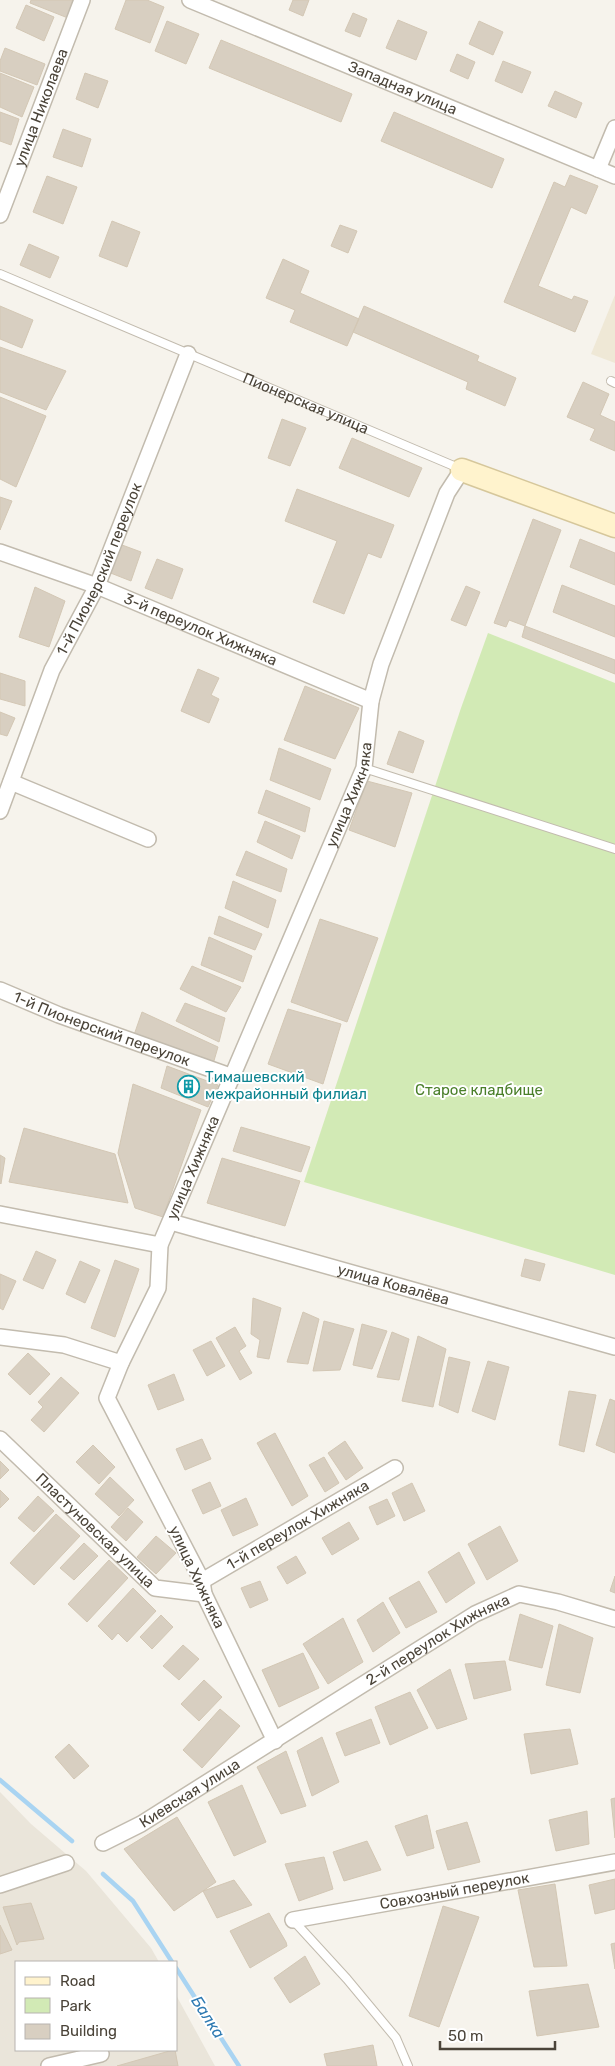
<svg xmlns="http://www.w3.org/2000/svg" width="615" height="2066" font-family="Rubik,sans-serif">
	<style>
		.residential { fill: #eae5da }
		.education { fill: #efe8d6 }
		.green { fill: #d2eab5 }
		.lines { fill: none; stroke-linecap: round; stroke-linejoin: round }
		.stream { stroke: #a9d4f2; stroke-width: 4.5 }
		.building { fill: #d8cfc1; stroke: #d3c7b4 }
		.lane-casing { stroke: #c2bbae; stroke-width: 10 }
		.street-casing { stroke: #c2bbae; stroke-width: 18 }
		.secondary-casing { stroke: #d6c79b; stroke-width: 25 }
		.lane { stroke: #fff; stroke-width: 8 }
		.street { stroke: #fff; stroke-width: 15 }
		.secondary { stroke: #fff3cd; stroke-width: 22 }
		.labels { text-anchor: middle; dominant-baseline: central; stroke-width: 4; stroke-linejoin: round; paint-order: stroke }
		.street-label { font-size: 15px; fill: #4b4439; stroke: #fff }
		.culture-label { font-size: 15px; fill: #0d838f; stroke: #fff; text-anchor: start }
		.park-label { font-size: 15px; fill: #4a7f2a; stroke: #fff }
		.water-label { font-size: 16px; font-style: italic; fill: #2e7ab2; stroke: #fff }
	</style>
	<rect width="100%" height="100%" fill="#f6f3ec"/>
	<path class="residential" d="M0 1792 31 1824 86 1871 151 1948 159 1962H16V2050H176V1995L215 2066H0Z"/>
	<path class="education" d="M615 295V363L591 354Z"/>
	<path class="green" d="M488 633 615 683V1275L304 1182 461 708Z"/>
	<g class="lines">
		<path class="stream" d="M0 1780 72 1841
			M103 1874 133 1901 172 1962
			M176 1968 239 2066"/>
	</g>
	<path class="building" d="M31 0H74L68 18 30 3Z
		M126 0H147L164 7 150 43 115 29Z
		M293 0H309L303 16 289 10Z
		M26 5 54 17 44 41 16 28Z
		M353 13 367 19 360 37 345 31Z
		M398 20 427 32 416 60 386 48Z
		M167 21 199 34 186 64 155 51Z
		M479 21 503 32 493 55 469 44Z
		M221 40 352 94 341 122 209 68Z
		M5 48 45 64 37 85 0 71V61Z
		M457 54 475 62 468 79 450 71Z
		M503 61 531 72 522 93 495 81Z
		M0 73 34 87 22 117 0 107Z
		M85 73 108 81 98 108 76 99Z
		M555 91 582 103 576 118 548 106Z
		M0 112 19 119 11 145 0 141Z
		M394 112 504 159 492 188 381 141Z
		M63 129 91 139 82 167 53 157Z
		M570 175 598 186 586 214 571 207 538 286 572 300 574 296 588 301 575 332 504 302 554 182 565 187Z
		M47 176 77 187 63 224 33 212Z
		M112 221 140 232 127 267 99 256Z
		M340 225 357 231 348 253 331 246Z
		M29 244 59 257 50 278 20 265Z
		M283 259 309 271 300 293 359 319 347 346 290 322 295 310 266 298Z
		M0 306 33 320 22 348 0 339Z
		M364 306 479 356 477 361 516 378 505 406 466 389 468 382 353 332Z
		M0 347 66 371 46 410 0 392Z
		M583 382 609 394 600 415 615 422V451L590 440 595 429 567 417Z
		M0 397 46 416 16 487 0 479Z
		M282 419 306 428 290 466 268 458Z
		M352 438 422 468 409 497 339 468Z
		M297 489 394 525 381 558 368 553 344 614 313 602 337 541 285 521Z
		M0 497 12 501 0 530Z
		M533 519 561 530 525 626 509 620 506 627 494 623Z
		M580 539 615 553V585L570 567Z
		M114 542 141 552 131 581 103 570Z
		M157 559 183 569 172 599 145 588Z
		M562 585 615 606V637L553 612Z
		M466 586 480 592 466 626 451 620Z
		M35 587 65 601 49 647 19 637Z
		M525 626 615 660V674L522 637Z
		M198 669 219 678 211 695 219 699 209 723 181 711Z
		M0 673 25 681V706L0 699Z
		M305 686 359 708 335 759 284 740Z
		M0 712 15 718 7 736 0 734Z
		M399 731 424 741 413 773 387 764Z
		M279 748 331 769 320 800 270 780Z
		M367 781 412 793 395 847 349 830Z
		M266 790 310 808 305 832 258 813Z
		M265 821 300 836 292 859 257 842Z
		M246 851 287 869 281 892 236 875Z
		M233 881 276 900 268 928 225 908Z
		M219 916 262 934 255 950 214 934Z
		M320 919 378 938 347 1022 291 1002Z
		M209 937 252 956 243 982 201 965Z
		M192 966 241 987 226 1012 180 989Z
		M185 1003 225 1018 219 1042 176 1021Z
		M288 1009 341 1024 323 1084 268 1064Z
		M142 1012 218 1047 213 1064 134 1035Z
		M167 1066 218 1085 208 1107 161 1088Z
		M133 1084 201 1110 163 1217 135 1208 118 1153Z
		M241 1127 310 1147 301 1172 233 1151Z
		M24 1128 115 1154 128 1203 9 1182Z
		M0 1155 5 1158 1 1184 0 1183Z
		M222 1158 300 1181 285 1226 207 1203Z
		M36 1251 56 1260 43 1289 23 1280Z
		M525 1259 545 1264 540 1281 521 1276Z
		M115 1260 139 1269 115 1337 91 1328Z
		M80 1261 100 1270 85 1303 66 1294Z
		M0 1274 16 1281 3 1310 0 1308Z
		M253 1298 281 1308 269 1359 257 1357 260 1340 251 1334Z
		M303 1312 319 1319 308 1364 287 1362Z
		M324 1321 354 1329 340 1370 313 1371Z
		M362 1324 387 1331 372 1369 353 1365Z
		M235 1327 246 1346 239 1351 252 1373 240 1380 216 1338Z
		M392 1332 409 1339 399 1380 377 1377Z
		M418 1336 446 1349 433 1407 402 1401Z
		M211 1341 225 1366 207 1376 193 1350Z
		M28 1353 50 1374 30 1395 8 1374Z
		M449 1357 470 1362 458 1413 439 1405Z
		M488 1361 509 1367 495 1420 472 1411Z
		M174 1374 184 1400 158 1410 148 1385Z
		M61 1377 79 1393 44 1432 31 1420 43 1407 38 1402Z
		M569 1391 596 1395 584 1452 559 1445Z
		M610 1399 615 1401V1453L596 1445Z
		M275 1433 308 1496 292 1506 257 1443Z
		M202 1439 211 1459 185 1470 176 1449Z
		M345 1441 363 1468 346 1480 328 1453Z
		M93 1445 115 1467 99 1484 76 1462Z
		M324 1457 339 1483 325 1492 309 1465Z
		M0 1461 9 1470 0 1479Z
		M110 1477 134 1500 119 1516 95 1494Z
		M210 1482 221 1506 203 1514 192 1490Z
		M412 1483 425 1511 404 1521 392 1493Z
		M0 1490 9 1499 0 1508Z
		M38 1496 54 1511 34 1532 18 1518Z
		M246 1498 258 1525 233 1536 221 1510Z
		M387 1499 395 1516 377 1525 369 1507Z
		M128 1508 143 1522 126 1541 111 1527Z
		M56 1514 80 1536 34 1585 10 1563Z
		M349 1522 359 1539 332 1555 322 1538Z
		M500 1526 518 1561 487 1580 468 1544Z
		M156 1536 176 1553 156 1574 137 1557Z
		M84 1543 98 1556 74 1580 60 1568Z
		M459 1552 475 1583 446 1603 428 1572Z
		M296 1556 306 1573 287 1584 277 1567Z
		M109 1560 128 1578 87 1622 68 1604Z
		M615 1576V1593L610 1591Z
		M260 1581 268 1600 250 1608 241 1588Z
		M419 1581 437 1612 406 1628 389 1598Z
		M133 1588 156 1611 127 1642 118 1633 112 1640 98 1626Z
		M383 1602 400 1633 373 1652 357 1620Z
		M520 1614 553 1626 542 1668 509 1660Z
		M161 1615 173 1627 152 1649 140 1637Z
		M343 1618 363 1662 328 1684 303 1644Z
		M559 1624 593 1638 580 1693 546 1685Z
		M183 1645 199 1659 179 1680 163 1666Z
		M303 1653 319 1688 279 1707 262 1670Z
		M505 1661 511 1690 474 1699 465 1664Z
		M450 1669 467 1719 437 1729 417 1690Z
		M204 1680 222 1697 199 1721 181 1704Z
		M410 1692 428 1728 390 1745 375 1707Z
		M220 1709 240 1726 202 1768 183 1750Z
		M371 1719 380 1743 345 1756 336 1733Z
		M570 1729 578 1764 531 1774 524 1734Z
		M322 1737 339 1782 312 1796 297 1751Z
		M69 1744 89 1766 74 1779 55 1757Z
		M286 1751 306 1806 281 1814 257 1767Z
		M242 1785 266 1842 234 1856 208 1802Z
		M615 1798V1838L611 1799Z
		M587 1811 589 1844 556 1851 549 1820Z
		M427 1815 434 1848 407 1856 395 1826Z
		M177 1817 216 1882 174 1911 124 1849Z
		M467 1822 480 1862 448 1870 436 1831Z
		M367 1841 381 1870 344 1881 333 1852Z
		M324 1857 333 1889 299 1901 285 1864Z
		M615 1879V1909L595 1914 589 1885Z
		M234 1880 252 1905 217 1918 203 1891Z
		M555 1884 567 1966 534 1967 518 1890Z
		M31 1903 44 1939 19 1942 17 1945 3 1907Z
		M443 1906 479 1917 439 2027 409 2016Z
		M269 1913 286 1942 287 1946 250 1968 230 1931Z
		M0 1925 12 1950 0 1954Z
		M615 1943V1969L611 1944Z
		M305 1956 320 1984 290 2003 274 1978Z
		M588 1984 599 2027 537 2036 529 1991Z
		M373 2045 377 2066H327L324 2054Z
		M175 2050 178 2066H117L173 2050Z"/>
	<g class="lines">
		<defs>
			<g id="lane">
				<path id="s1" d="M0 274 461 469"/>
				<path d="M611 381 615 383"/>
				<path d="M364 768 615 849"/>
				<path d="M293 1920 347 1979 396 2038 408 2066"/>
			</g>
			<g id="street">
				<path id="s2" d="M190 0 615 176"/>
				<path d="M598 169 615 128"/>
				<path id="s3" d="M0 215 82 0"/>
				<path id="s4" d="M0 552 97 586 371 701"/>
				<path d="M11 782 148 839"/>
				<path id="s5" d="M0 811 52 670 97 586 188 354"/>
				<path id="s6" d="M0 990 59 1015 233 1077"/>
				<path d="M0 1214 160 1245"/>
				<path id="s7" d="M171 1222 615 1347"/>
				<path d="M0 1337 64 1345 121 1363"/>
				<path id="s8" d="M0 1439 155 1588 204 1594"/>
				<path id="s9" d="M202 1581 395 1468"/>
				<path id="s10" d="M275 1741 204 1594 202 1581 107 1398 121 1363 158 1288 160 1245 364 768 371 701 381 664 447 493 462 470"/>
				<path id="s11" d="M103 1843 141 1824 475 1614 519 1594 558 1602 615 1619"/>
				<path d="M0 1885 66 1863"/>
				<path id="s12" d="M293 1920 615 1862"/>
				<path d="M49 2066 101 2054"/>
			</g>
			<path id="secondary" d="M462 470 615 526"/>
		</defs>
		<use href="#lane" class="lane-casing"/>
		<use href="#street" class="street-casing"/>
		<use href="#secondary" class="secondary-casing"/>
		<use href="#lane" class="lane"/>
		<use href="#street" class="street"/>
		<use href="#secondary" class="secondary"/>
	</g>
	<defs>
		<symbol id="building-ring" viewBox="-11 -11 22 22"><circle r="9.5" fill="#fff" stroke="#0f9aa8" stroke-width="1.5"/><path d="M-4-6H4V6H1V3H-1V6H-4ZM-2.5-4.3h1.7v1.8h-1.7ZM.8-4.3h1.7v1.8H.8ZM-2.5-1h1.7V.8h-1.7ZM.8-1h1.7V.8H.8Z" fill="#0f9aa8"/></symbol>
	</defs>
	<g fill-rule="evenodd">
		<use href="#building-ring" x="176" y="1074" width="25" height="25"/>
	</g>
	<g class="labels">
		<g class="street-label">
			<text stroke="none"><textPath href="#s2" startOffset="230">Западная улица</textPath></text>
			<text stroke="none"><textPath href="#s3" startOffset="115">улица Николаева</textPath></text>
			<text stroke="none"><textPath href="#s1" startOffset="332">Пионерская улица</textPath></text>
			<text stroke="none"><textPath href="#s5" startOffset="262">1-й Пионерский переулок</textPath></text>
			<text stroke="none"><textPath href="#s4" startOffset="215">3-й переулок Хижняка</textPath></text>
			<text stroke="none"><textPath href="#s10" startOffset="1036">улица Хижняка</textPath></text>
			<text stroke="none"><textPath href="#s6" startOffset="109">1-й Пионерский переулок</textPath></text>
			<text stroke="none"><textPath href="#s10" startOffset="631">улица Хижняка</textPath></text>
			<text stroke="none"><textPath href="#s7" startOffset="231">улица Ковалёва</textPath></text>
			<text stroke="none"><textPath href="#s9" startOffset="111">1-й переулок Хижняка</textPath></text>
			<text stroke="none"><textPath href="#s8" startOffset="132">Пластуновская улица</textPath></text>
			<text transform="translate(197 1577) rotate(65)">улица Хижняка</text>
			<text stroke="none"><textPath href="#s11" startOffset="392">2-й переулок Хижняка</textPath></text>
			<text stroke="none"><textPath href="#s11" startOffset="100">Киевская улица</textPath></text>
			<text stroke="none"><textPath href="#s12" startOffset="164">Совхозный переулок</textPath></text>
		</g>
		<g class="culture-label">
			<text x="205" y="1077">Тимашевский<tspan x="205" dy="17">межрайонный филиал</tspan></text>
		</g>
		<g class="park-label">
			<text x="479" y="1090">Старое кладбище</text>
		</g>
		<g class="water-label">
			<text transform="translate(208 2017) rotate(57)">Балка</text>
		</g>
	</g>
	<rect x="15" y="1961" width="162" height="90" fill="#ffffff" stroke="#b7b4b0"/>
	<rect x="25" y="1977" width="25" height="8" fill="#fff3cd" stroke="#b7b4b0"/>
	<text x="60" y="1986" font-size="15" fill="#4b4439">Road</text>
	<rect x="25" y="1998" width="25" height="15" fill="#d2eab5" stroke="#b7b4b0"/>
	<text x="60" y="2011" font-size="15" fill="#4b4439">Park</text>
	<rect x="25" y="2024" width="25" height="15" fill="#d8cfc1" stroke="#b7b4b0"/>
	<text x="60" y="2036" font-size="15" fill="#4b4439">Building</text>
	<path d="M440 2041v8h115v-8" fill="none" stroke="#4b4439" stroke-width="2.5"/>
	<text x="448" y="2041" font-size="15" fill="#4b4439" stroke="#ffffff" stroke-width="4" paint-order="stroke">50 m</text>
</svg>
